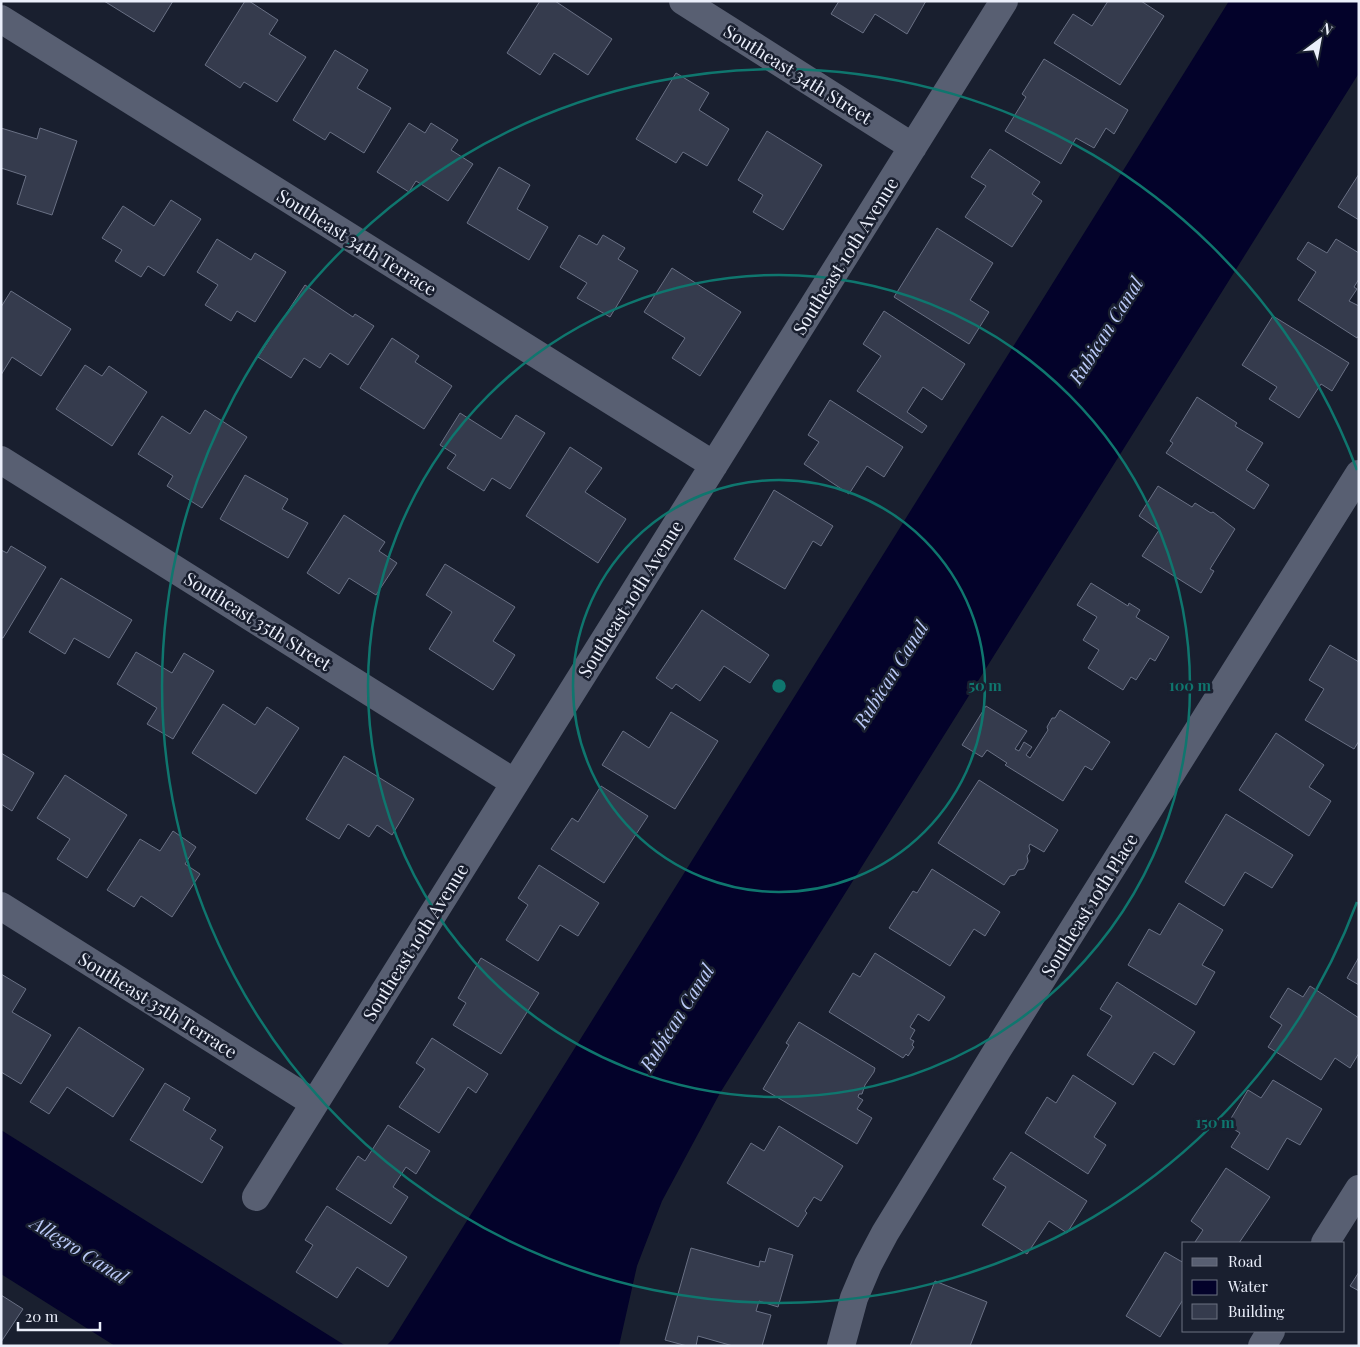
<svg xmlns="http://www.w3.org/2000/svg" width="1360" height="1347" font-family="'Playfair Display',serif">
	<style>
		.water { fill: #03022a }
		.building { fill: #353b4d; stroke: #697084 }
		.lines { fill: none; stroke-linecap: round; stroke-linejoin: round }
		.minor { stroke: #585f72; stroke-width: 28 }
		.ring { fill: none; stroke: #0f766e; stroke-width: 2.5 }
		.labels { text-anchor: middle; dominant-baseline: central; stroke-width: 5; stroke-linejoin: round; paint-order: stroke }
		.street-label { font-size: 18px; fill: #ebeffb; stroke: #191f2f }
		.water-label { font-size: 19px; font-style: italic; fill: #bbcaf8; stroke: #191f2f }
		.centre { fill: #0f766e; stroke: #191f2f; stroke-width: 2.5 }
		.ring-label { font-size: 15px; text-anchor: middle; font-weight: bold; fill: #0f766e; stroke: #191f2f; stroke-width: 5; stroke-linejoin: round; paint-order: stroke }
	</style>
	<rect width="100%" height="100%" fill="#191f2f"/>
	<path class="water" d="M1229 1H1359V73L720 1093 662 1201 637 1266 619 1346H386L393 1339Z
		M1 1130 346 1346H115L1 1274Z"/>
	<path class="building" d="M104 1H173L154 32Z
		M245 1H249L278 20 269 34 306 57 277 102 244 82 240 88 205 65Z
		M540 1H555L612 39 588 75 554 53 540 75 507 53Z
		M839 1H926L907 34 875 14 863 33 831 14Z
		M1108 1H1141L1164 16 1120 85 1054 43 1073 14 1092 26Z
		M335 50 368 70 357 88 391 108 364 153 330 132 325 140 293 120Z
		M1044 59 1128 110 1114 134 1106 128 1094 148 1076 138 1061 164 1005 131 1026 97 1022 94Z
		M676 73 709 93 699 110 729 129 707 166 683 152 676 163 636 139Z
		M409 123 425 133 431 123 458 140 451 150 473 164 448 201 416 181 409 192 377 172Z
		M1 128 37 139 40 128 77 141 52 215 17 204 26 176 1 168Z
		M767 131 822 165 783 230 753 212 763 195 738 180Z
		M990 149 1040 182 1032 194 1042 201 1012 247 965 217 986 186 971 177Z
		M499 167 530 185 517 209 548 227 529 260 467 223Z
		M1359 174V220L1338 207Z
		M171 200 201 219 164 276 148 266 141 277 115 261 122 250 102 238 123 206 154 226Z
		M937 228 993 263 970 300 989 312 969 344 894 297Z
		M579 235 597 245 603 235 625 248 618 259 638 271 610 317 577 298 587 283 560 267Z
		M217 239 251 260 255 253 286 272 255 322 237 311 231 321 205 305 218 285 197 272Z
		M1336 239 1359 253V279L1354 287 1357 289 1349 301 1359 306V335L1357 338 1298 300 1316 272 1297 259 1308 242 1327 253Z
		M672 268 741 312 700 376 672 358 685 338 644 312Z
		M305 285 353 317 355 314 374 326 348 365 330 353 320 368 304 358 291 378 258 357Z
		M11 291 71 329 41 376 12 357 1 375V307Z
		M884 311 965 364 942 400 923 387 907 412 927 426 922 433 857 391 881 356 863 344Z
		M1273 316 1349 363 1332 391 1321 384 1299 418 1269 399 1277 387 1242 365Z
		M392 338 419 356 415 362 452 386 424 429 360 388Z
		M85 365 102 376 109 366 147 392 112 446 56 409Z
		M1197 397 1237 423 1235 426 1263 443 1246 470 1269 485 1254 509 1166 453 1173 443 1170 441Z
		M830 400 903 447 884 477 867 466 849 494 804 464 819 442 808 435Z
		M205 410 247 437 202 508 167 486 173 476 138 454 162 416 190 434Z
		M460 413 501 439 516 415 545 433 510 489 492 478 484 491 447 468 456 455 440 445Z
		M570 447 602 468 585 492 626 519 598 563 526 516Z
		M245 475 288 499 282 509 308 523 288 558 220 519Z
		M1158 486 1192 507 1195 503 1211 513 1213 512 1235 529 1210 569 1214 571 1201 593 1142 556 1159 530 1139 516Z
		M774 490 833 526 821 546 813 541 785 589 734 559Z
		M344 515 385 542 379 551 397 563 376 595 349 578 339 594 307 573Z
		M11 546 46 567 3 638H1V550L7 553Z
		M445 564 515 607 493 641 515 655 493 690 429 649 452 612 426 595Z
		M61 578 132 620 109 658 74 638 65 654 29 632Z
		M1091 583 1128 606 1129 603 1140 610 1136 617 1169 637 1155 661 1150 658 1136 680 1131 677 1123 690 1088 668 1099 650 1083 640 1097 617 1077 605Z
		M702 610 769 655 750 683 724 666 700 701 676 684 672 689 656 678Z
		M1330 645 1359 662V741L1354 749 1305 720 1324 689 1309 680Z
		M136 652 172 673 184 653 214 671 173 739 147 724 157 708 117 684Z
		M223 704 255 725 267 707 299 728 256 794 192 753Z
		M986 706 1027 731 1015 749 1019 751 1024 742 1032 747 1026 755 1030 758 1048 730 1047 727 1052 718H1055L1060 710 1110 742 1092 770 1085 766 1063 801 1005 765 1007 763 987 750 982 757 962 745Z
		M671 712 718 741 675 809 602 765 623 731 649 748Z
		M1276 733 1324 765 1309 787 1331 801 1309 836 1239 790Z
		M1 753 34 773 12 811 1 804Z
		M344 756 414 799 392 835 377 825 369 837 348 824 339 839 306 819Z
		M65 775 127 815 87 878 57 859 70 839 37 818Z
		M979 780 1058 830 1044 852 1030 844 1029 846 1030 851 1027 856 1028 861 1024 869 1018 870 1015 875 1010 876 1004 885 938 843Z
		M601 786 648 816 604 883 551 849 572 818 578 822Z
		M1226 814 1293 855 1272 888 1245 872 1224 906 1185 882Z
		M173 831 196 847 185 864 200 874 172 917 141 896 134 907 107 890 140 839 160 851Z
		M539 865 599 903 578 936 560 925 538 961 506 940 528 905 518 898Z
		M932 869 1000 912 985 936 974 929 950 966 889 928 913 891 917 893Z
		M1179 903 1223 930 1202 965 1215 972 1196 1005 1128 965 1149 929 1160 935Z
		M875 953 945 997 929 1021 918 1014 910 1027 915 1030 910 1039 914 1041 912 1045 914 1047 908 1056 906 1054 903 1058 829 1012 853 973 860 977Z
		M1359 957V985L1347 978Z
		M481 958 539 993 501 1054 453 1025 466 1003 458 998Z
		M1 974 26 989 12 1012 51 1035 21 1084 1 1072Z
		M1117 982 1195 1032 1174 1065 1154 1052 1133 1085 1087 1055 1112 1016 1100 1009Z
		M1310 986 1359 1018V1053L1350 1068 1335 1058 1321 1080 1268 1047 1282 1025 1270 1017 1288 988 1303 997Z
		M799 1022 875 1068 874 1072 865 1085 862 1094H859L858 1097 863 1100 857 1109 872 1118 857 1144 763 1089 789 1045 786 1043Z
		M79 1027 144 1069 113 1117 67 1087 49 1114 30 1102Z
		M432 1038 488 1074 476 1093 468 1087 439 1133 399 1107 425 1069 416 1063Z
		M1073 1075 1116 1103 1094 1137 1106 1145 1088 1174 1025 1133 1047 1097 1056 1103Z
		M1273 1080 1322 1109 1300 1145 1287 1138 1268 1170 1231 1147 1240 1133 1227 1125 1248 1090 1261 1098Z
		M165 1083 190 1098 183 1110 216 1130 210 1139 223 1147 202 1183 130 1140Z
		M388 1125 430 1151 416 1174 406 1167 393 1187 408 1197 391 1224 336 1189 358 1156 365 1161Z
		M779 1126 843 1166 821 1201 814 1197 805 1211 807 1213 798 1227 727 1183 751 1143 764 1151Z
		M1011 1152 1087 1201 1067 1233 1049 1221 1027 1254 982 1225 1006 1187 993 1179Z
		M1226 1168 1270 1197 1239 1243H1197L1195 1242 1203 1230 1191 1221Z
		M327 1206 407 1257 388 1287 357 1267 337 1298 296 1272 313 1245 305 1240Z
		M691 1248 759 1267 760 1261 765 1262 769 1248 793 1255 778 1307 759 1301 756 1311 771 1315 762 1346H733L698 1336 696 1346H687L665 1340Z
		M1165 1252 1184 1263V1298L1160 1337 1126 1316Z
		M1359 1272V1291L1350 1286Z
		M935 1281 987 1302 970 1346H910Z
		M1 1295 23 1309 1 1342Z"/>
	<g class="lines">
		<path class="minor" d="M683 1 913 147
			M1 19 714 465
			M1 460 515 783
			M1 906 314 1103
			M256 1197 1004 1
			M1325 1243 1359 1189
			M841 1346 854 1298 868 1265 885 1233 998 1049 1359 474
			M1262 1346 1271 1331"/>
	</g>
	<g class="ring">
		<circle cx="779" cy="686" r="206"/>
		<circle cx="779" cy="686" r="411"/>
		<path d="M1357 902A617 617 0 1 1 1357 470"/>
	</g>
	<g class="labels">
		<g class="street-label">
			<text transform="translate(798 74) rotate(32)">Southeast 34th Street</text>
			<text transform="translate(357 242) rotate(32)">Southeast 34th Terrace</text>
			<text transform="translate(845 256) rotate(-58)">Southeast 10th Avenue</text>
			<text transform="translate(630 599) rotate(-58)">Southeast 10th Avenue</text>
			<text transform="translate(258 621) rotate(32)">Southeast 35th Street</text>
			<text transform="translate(1089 905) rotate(-58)">Southeast 10th Place</text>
			<text transform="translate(415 942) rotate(-58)">Southeast 10th Avenue</text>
			<text transform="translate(158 1005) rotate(32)">Southeast 35th Terrace</text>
		</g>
		<g class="water-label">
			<text transform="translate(1105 330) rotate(-58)">Rubican Canal</text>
			<text transform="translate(890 674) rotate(-58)">Rubican Canal</text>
			<text transform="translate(676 1017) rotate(-58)">Rubican Canal</text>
			<text transform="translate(80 1249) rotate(32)">Allegro Canal</text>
		</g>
	</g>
	<circle cx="779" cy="686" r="8" class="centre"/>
	<g class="ring-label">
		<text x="985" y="691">50 m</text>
		<text x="1190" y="691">100 m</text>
		<text x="1215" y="1128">150 m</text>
	</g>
	<rect width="1360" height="1347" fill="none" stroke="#ebeffb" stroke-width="5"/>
	<rect x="1182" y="1242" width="162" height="90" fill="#191f2f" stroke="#6d7281"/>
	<rect x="1192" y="1258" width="25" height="8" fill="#585f72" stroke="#6d7281"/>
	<text x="1228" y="1267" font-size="15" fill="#ebeffb">Road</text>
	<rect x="1192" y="1280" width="25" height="15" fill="#03022a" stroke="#6d7281"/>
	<text x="1228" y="1292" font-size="15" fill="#ebeffb">Water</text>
	<rect x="1192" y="1304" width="25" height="15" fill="#353b4d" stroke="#6d7281"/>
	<text x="1228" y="1317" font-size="15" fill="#ebeffb">Building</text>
	<g transform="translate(1320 40) rotate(32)" stroke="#191f2f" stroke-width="4" paint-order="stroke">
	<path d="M0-4L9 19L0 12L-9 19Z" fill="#ebeffb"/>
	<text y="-8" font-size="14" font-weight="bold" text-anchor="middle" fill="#ebeffb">N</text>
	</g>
	<path d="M18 1322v8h82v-8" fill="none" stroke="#ebeffb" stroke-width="2.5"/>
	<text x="25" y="1322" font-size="15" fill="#ebeffb" stroke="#191f2f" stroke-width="4" paint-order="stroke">20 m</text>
</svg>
